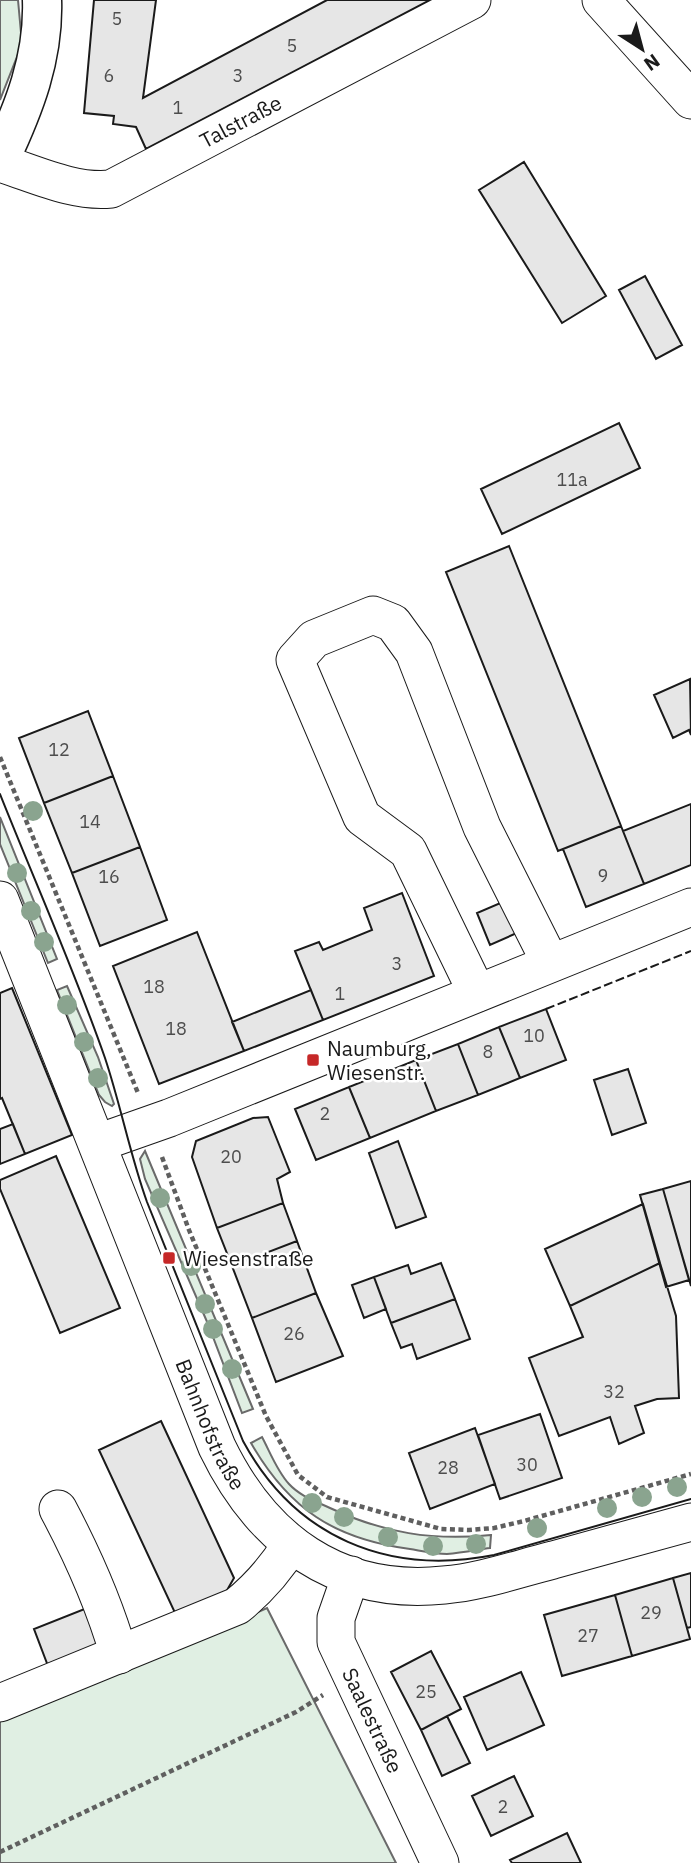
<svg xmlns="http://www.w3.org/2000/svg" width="691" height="1863" font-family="'IBM Plex Sans',sans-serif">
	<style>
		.green { fill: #e0efe3; stroke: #6a6a6a; stroke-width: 2 }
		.building { fill: #e6e6e6; stroke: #1a1a1a; stroke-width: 2 }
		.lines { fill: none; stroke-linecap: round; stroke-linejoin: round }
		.minor-casing { stroke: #1a1a1a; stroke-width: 39 }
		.major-casing { stroke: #1a1a1a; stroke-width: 41 }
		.path { stroke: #5f5f5f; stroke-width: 4.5; stroke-dasharray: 5 3.5; stroke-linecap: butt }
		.minor { stroke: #fff; stroke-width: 37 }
		.major { stroke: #fff; stroke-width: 38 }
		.tram { stroke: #1a1a1a; stroke-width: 2 }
		.fence { stroke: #1a1a1a; stroke-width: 2; stroke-dasharray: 9 3.5; stroke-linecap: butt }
		.tree { fill: #8aa48f }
		.poi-dot { fill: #c62828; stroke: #fff; stroke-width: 2.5 }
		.labels { text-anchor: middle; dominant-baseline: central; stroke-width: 5; stroke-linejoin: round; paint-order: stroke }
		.number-label { font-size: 18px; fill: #4d4d4d }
		.street-label { font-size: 21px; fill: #1a1a1a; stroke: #fff }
		.poi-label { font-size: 21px; fill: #1a1a1a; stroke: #fff; text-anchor: start }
	</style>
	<rect width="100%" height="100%" fill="#fff"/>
	<path class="green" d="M0 0H18L22 44 0 100Z
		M0 817 57 959 48 963 0 844Z
		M67 986 98 1057 114 1104 112 1106 105 1102 99 1095 57 990Z
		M145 1151 253 1409 242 1413 208 1324 145 1179 140 1159Z
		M262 1437C270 1452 277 1471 289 1484 300 1496 315 1501 330 1508 384 1533 432 1541 491 1535L490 1548C476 1550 462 1553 447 1554 435 1554 422 1551 410 1549 334 1539 289 1509 251 1443Z
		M267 1608 396 1863H0V1721L153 1659Z"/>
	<path class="building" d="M94 0H156L143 98 327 0H430L146 149 136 127 113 124 114 116 84 113Z
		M524 162 606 296 562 323 479 190Z
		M645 276 682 345 656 359 619 290Z
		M619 423 640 468 502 534 481 489Z
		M509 546 621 826 558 851 446 572Z
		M690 679 691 735 689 730 673 738 654 695Z
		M88 711 113 776 44 803 19 738Z
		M113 776 140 847 72 873 44 803Z
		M691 804V865L644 884 623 831Z
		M621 826 644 884 586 907 563 849Z
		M140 847 167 920 100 946 72 873Z
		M402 893 434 976 323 1020 295 951 319 942 323 950 372 930 364 908Z
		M505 901 519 932 490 945 477 913Z
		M197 932 244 1051 159 1084 113 966Z
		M12 988 72 1135 25 1154 2 1098 0 1099V993Z
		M311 990 323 1020 244 1051 232 1022Z
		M546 1009 566 1060 520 1078 499 1027Z
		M499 1027 520 1078 478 1095 458 1044Z
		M458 1044 478 1095 436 1111 416 1060Z
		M416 1060 436 1111 370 1138 349 1087Z
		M628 1069 646 1123 612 1135 594 1080Z
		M349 1087 370 1138 316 1160 295 1109Z
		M268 1117 290 1172 277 1179 283 1203 217 1228 192 1157 196 1141 253 1118Z
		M13 1124 25 1154 0 1164V1129Z
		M398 1141 426 1217 396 1228 369 1153Z
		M56 1156 120 1308 60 1333 0 1189V1180Z
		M691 1181V1286L663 1189Z
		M663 1189 689 1280 666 1287 640 1195Z
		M283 1203 297 1241 232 1266 217 1228Z
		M643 1204 660 1263 570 1306 545 1249Z
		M297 1241 316 1293 252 1318 232 1266Z
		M441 1263 455 1299 391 1323 374 1277 408 1265 411 1274Z
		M660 1263 676 1316 679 1398 657 1399 635 1406 644 1433 619 1444 610 1417 559 1436 529 1358 583 1337 570 1306Z
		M374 1277 386 1309 364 1318 352 1285Z
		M316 1293 343 1356 276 1382 252 1318Z
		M455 1299 470 1339 417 1359 412 1344 401 1348 391 1323Z
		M540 1414 562 1478 500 1499 478 1435Z
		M161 1421 234 1578 226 1592 176 1615 99 1450Z
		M475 1428 495 1484 430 1509 409 1453Z
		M691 1573V1627L687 1628 673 1578Z
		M673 1578 690 1639 632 1656 615 1595Z
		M615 1595 632 1656 562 1676 544 1615Z
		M87 1608 103 1645 48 1666 34 1629Z
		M431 1651 461 1709 421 1730 391 1672Z
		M521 1672 544 1725 487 1750 464 1697Z
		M447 1716 470 1763 442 1776 421 1730Z
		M514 1776 533 1816 491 1836 472 1796Z
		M567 1833 581 1863H512L510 1860Z"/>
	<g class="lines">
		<defs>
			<g id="minor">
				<path d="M601 0 691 100"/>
				<path id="s1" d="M0 163C35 174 74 193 111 189L472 0"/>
				<path id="s2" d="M0 900 217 1447C262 1540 337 1596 444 1585 481 1582 517 1569 553 1560 599 1547 645 1535 691 1522"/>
				<path d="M477 993 408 851 362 817 295 660 314 639 373 615 393 623 414 652 482 827 550 962"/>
				<path d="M98 1143 169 1118 691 907"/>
				<path d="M58 1509C83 1556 104 1603 119 1655"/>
				<path id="s3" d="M351 1575 336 1618V1642L440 1863"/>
				<path d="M0 1703 237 1606C259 1588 276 1569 291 1544"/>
			</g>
			<path id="major" d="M0 159C24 108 44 58 42 0"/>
		</defs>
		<use href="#minor" class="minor-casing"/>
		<use href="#major" class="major-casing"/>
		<path class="path" d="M0 757 138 1093
			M162 1157 189 1230 266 1416 298 1475 327 1497 441 1529 469 1530 494 1528 524 1521 691 1474
			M0 1852 296 1712 323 1695"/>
		<use href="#minor" class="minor"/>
		<use href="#major" class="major"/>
		<path class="tram" d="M0 794C35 882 74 969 105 1058 121 1106 130 1155 147 1202L243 1441C295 1537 387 1576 494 1555L691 1499"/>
		<path class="fence" d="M546 1009 691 951"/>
	</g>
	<g class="tree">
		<circle cx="33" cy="811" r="10"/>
		<circle cx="17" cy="873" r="10"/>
		<circle cx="31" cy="911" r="10"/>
		<circle cx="44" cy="942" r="10"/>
		<circle cx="67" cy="1005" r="10"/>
		<circle cx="84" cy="1042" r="10"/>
		<circle cx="98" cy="1078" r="10"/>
		<circle cx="160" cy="1198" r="10"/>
		<circle cx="191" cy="1266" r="10"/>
		<circle cx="205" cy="1304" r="10"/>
		<circle cx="213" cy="1329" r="10"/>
		<circle cx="232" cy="1369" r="10"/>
		<circle cx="677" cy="1487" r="10"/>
		<circle cx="642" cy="1497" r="10"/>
		<circle cx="312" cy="1503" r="10"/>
		<circle cx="607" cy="1508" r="10"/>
		<circle cx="344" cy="1517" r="10"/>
		<circle cx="537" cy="1528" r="10"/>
		<circle cx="388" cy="1537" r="10"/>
		<circle cx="476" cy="1544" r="10"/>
		<circle cx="433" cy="1546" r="10"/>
	</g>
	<g class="poi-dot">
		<rect x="306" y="1053" width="14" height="14" rx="3.5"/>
		<rect x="162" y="1251" width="14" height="14" rx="3.5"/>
	</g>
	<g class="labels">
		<g class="number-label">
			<text x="117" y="18">5</text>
			<text x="292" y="45">5</text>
			<text x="109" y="75">6</text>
			<text x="238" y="75">3</text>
			<text x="178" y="107">1</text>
			<text x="572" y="479">11a</text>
			<text x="59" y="749">12</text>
			<text x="90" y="821">14</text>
			<text x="603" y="875">9</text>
			<text x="109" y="876">16</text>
			<text x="397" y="963">3</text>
			<text x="154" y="986">18</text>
			<text x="340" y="993">1</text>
			<text x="176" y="1028">18</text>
			<text x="534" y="1035">10</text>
			<text x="488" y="1051">8</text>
			<text x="325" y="1113">2</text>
			<text x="231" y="1156">20</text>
			<text x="294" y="1333">26</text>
			<text x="614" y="1391">32</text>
			<text x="527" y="1464">30</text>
			<text x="448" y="1467">28</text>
			<text x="651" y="1612">29</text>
			<text x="588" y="1635">27</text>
			<text x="426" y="1691">25</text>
			<text x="503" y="1806">2</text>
		</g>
		<g class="street-label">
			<text stroke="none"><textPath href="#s1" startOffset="261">Talstraße</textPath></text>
			<text stroke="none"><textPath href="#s2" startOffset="565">Bahnhofstraße</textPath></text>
			<text stroke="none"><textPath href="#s3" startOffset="156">Saalestraße</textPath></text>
		</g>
		<g class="poi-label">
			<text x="327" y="1048">Naumburg,<tspan x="327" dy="24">Wiesenstr.</tspan></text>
			<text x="183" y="1258">Wiesenstraße</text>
		</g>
	</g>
	<g transform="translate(642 49) rotate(144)" stroke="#ffffff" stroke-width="5" paint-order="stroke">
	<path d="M0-5L12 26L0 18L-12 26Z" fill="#1a1a1a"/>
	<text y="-10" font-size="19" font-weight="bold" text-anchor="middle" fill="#1a1a1a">N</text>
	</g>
</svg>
